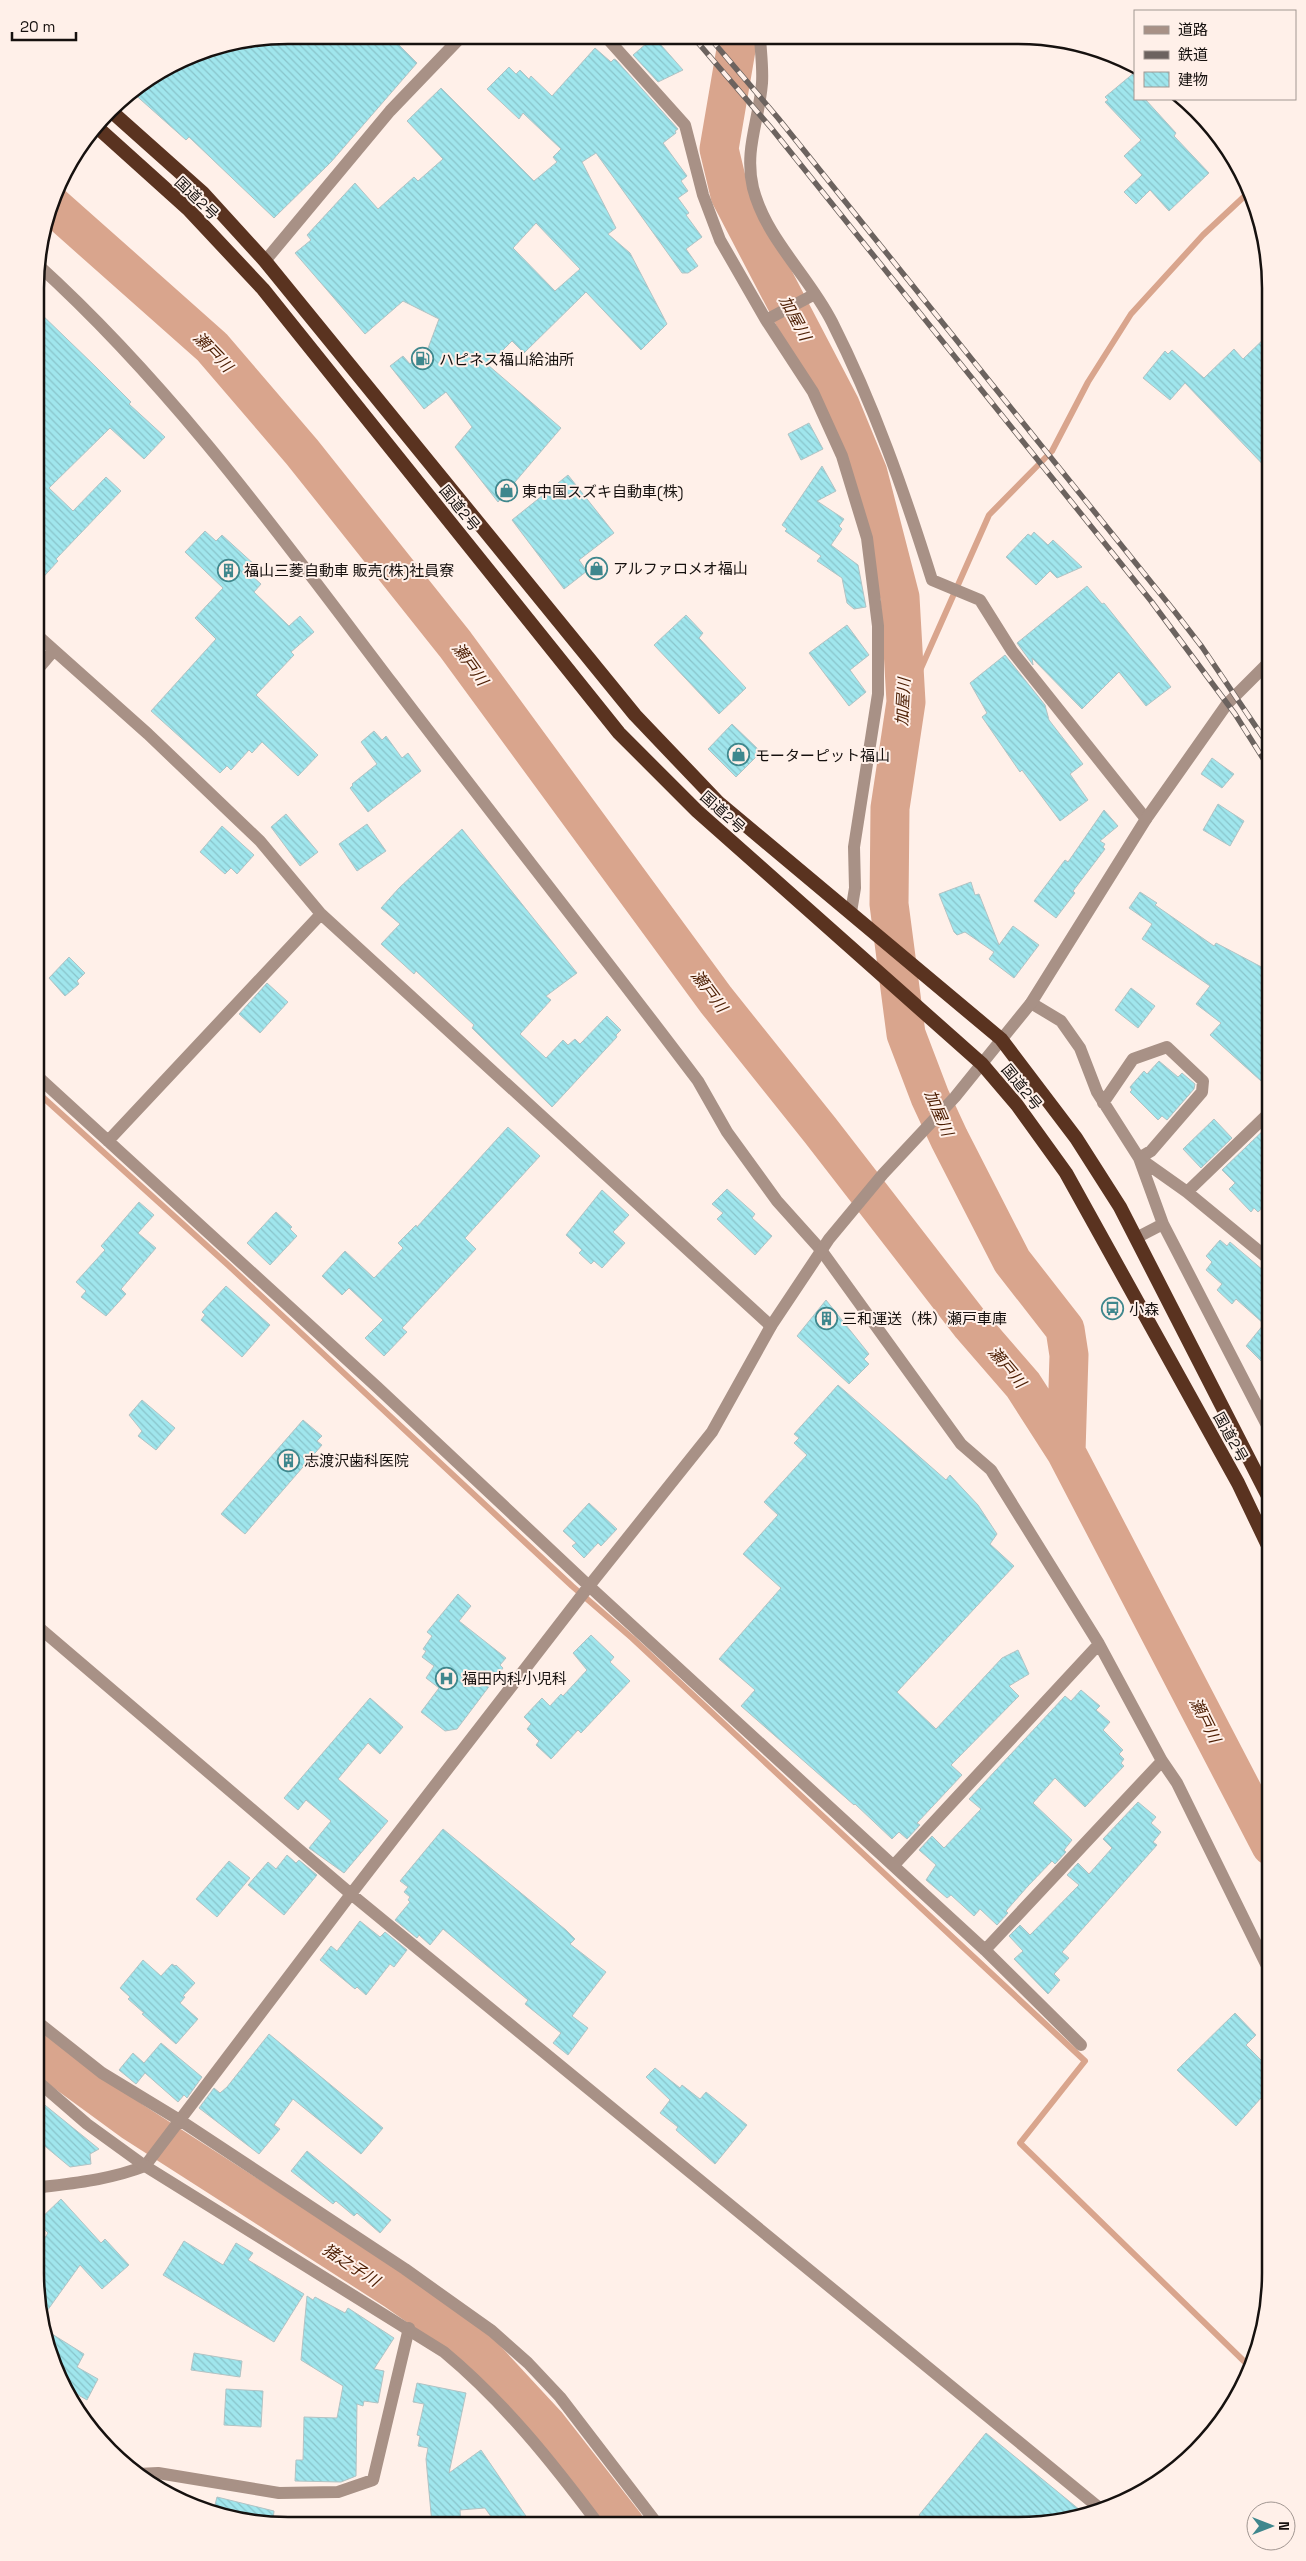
<svg xmlns="http://www.w3.org/2000/svg" width="1306" height="2561" font-family="'Space Grotesk','Noto Sans JP',sans-serif">
	<style>
		.lines { fill: none; stroke-linecap: round; stroke-linejoin: round }
		.stream { stroke: #d9a58d; stroke-width: 6 }
		.river { stroke: #d9a58d; stroke-width: 39 }
		.building { fill: url(#building-back-hatch); stroke: #b2c3c4; fill-rule: evenodd }
		.minor { stroke: #a89186; stroke-width: 12 }
		.tertiary { stroke: #a89186; stroke-width: 12 }
		.trunk { stroke: #5a3320; stroke-width: 14 }
		.rail-casing { stroke: #6c635f; stroke-width: 5.5 }
		.rail { stroke: #fff0e9; stroke-width: 4; stroke-dasharray: 11; stroke-linecap: butt }
		.labels { text-anchor: middle; dominant-baseline: central; stroke-width: 4; stroke-linejoin: round; paint-order: stroke }
		.street-label { font-size: 15px; fill: #16110f; stroke: #fff0e9 }
		.poi-label { font-size: 15px; fill: #16110f; stroke: #fff0e9; text-anchor: start }
		.water-label { font-size: 16px; font-style: italic; fill: #4c1d02; stroke: #fff0e9 }
		.rim { fill: none; stroke: #16110f; stroke-width: 2.5 }
	</style>
	<defs>
		<pattern id="building-back-hatch" width="6" height="6" patternUnits="userSpaceOnUse" patternTransform="scale(1.25)"><rect width="6" height="6" fill="#a0e6ed"/><path d="M-1 5l2 2M0 0l6 6M5-1l2 2" fill="none" stroke="#89c4ca"/></pattern>
	</defs>
	<rect width="100%" height="100%" fill="#fff0e9"/>
	<g class="lines">
		<path class="stream" d="M906 702 989 515 1052 451 1088 382 1131 314 1203 235 1250 191
			M36 1091 228 1265 572 1586 632 1638 1085 2061 1020 2143 1252 2369"/>
		<path class="river" d="M738 38 719 149 730 195 840 405 868 473 900 597 906 702 890 808 889 904 906 1034 930 1097 949 1138 1012 1261 1065 1329 1069 1355 1066 1452
			M52 205 212 347 302 452 455 644 716 1000 820 1130 971 1325 1023 1385 1066 1452 1271 1846
			M35 2050 132 2121 395 2290 472 2344 547 2425 625 2525"/>
	</g>
	<path class="building" d="M287 35 390 36 417 63 331 162 274 218 189 137 186 140 131 91 191 54Z
		M654 37 683 70 658 82 633 55Z
		M595 48 611 62 614 59 616 60 678 129 675 131 676 133 663 143 687 176 681 181 688 191 678 198 689 213 686 215 702 237 686 249 698 266 688 273H682L596 153 582 162 616 228 608 234 630 253 667 324 641 350 586 292 524 353 512 341 488 365 561 428 498 502 455 447 472 427 446 392 424 409 390 366 403 356 410 364 427 351 439 319 403 301 365 334 295 253 311 240 307 235 355 183 378 209 414 177 418 181 443 159 407 121 441 88 534 181 557 162 553 157 561 149 523 113 519 119 487 89 509 67 516 74 520 70 529 79 531 76 552 96ZM536 223 580 269 555 291 513 248Z
		M1135 72V99H1145L1176 133 1174 136 1209 173 1169 211 1150 190 1136 204 1124 192 1142 175 1124 156 1141 140 1105 102 1108 100 1105 97Z
		M37 310 97 368 131 402 129 404 165 437 144 459 110 428 49 488 73 511 106 477 121 491 56 559 58 561 37 584Z
		M1271 332V473L1185 383 1170 400 1143 378 1165 351 1168 354 1172 350 1204 378 1234 349 1243 359Z
		M809 423 823 449 801 460 788 434Z
		M822 466 836 491 817 501 844 519 839 526 842 529 831 545 858 565 866 607 854 609 847 603 842 578 817 561 821 556 785 531 787 529 782 525Z
		M568 475 614 533 579 560 587 571 564 589 512 520Z
		M205 531 216 541 222 535 256 566 250 574 261 584 254 592 289 626 300 616 314 632 291 652 294 655 256 695 318 755 298 776 262 742 252 753 249 750 231 770 227 766 220 773 151 711 216 639 195 618 223 588 185 552Z
		M1034 532 1048 545 1053 540 1082 567 1057 578 1050 571 1036 585 1006 557 1028 534 1031 536Z
		M1087 586 1102 604 1104 603 1171 687 1146 706 1119 672 1082 709 1032 658 1033 665 1017 643Z
		M686 615 703 633 699 638 746 688 719 714 654 645Z
		M847 625 869 655 850 670 866 692 849 706 809 653Z
		M1005 655 1045 705 1049 720 1083 764 1070 774 1088 800 1060 821 1022 770 1020 772 982 717 987 713 970 683Z
		M732 724 761 752 736 777 708 749Z
		M374 731 382 740 386 736 402 758 408 753 421 771 368 812 350 788 353 785 352 784 377 764 361 742Z
		M1212 758 1234 774 1222 788 1201 774Z
		M1218 804 1244 821 1230 846 1203 830Z
		M1104 810 1118 826 1100 841 1105 844 1103 847 1105 849 1073 891 1075 893 1056 918 1034 901 1065 860 1068 862Z
		M286 814 318 852 300 866 271 827Z
		M367 824 386 851 357 871 339 844Z
		M222 826 254 855 237 874 231 868 225 874 200 852Z
		M462 829 577 973 546 996 551 1000 520 1034 546 1058 563 1040 568 1045 575 1039 580 1044 607 1016 621 1030 616 1035 617 1037 552 1107 472 1028 474 1025 416 971 414 974 381 944 400 924 381 908 399 888Z
		M971 882 975 895 979 894 999 945 1013 926 1039 945 1014 978 989 959 994 952 965 932 957 935 954 932 939 894Z
		M1140 892 1157 903 1155 905 1214 946 1216 943 1271 972V1090L1210 1035 1221 1023 1196 1004 1210 986 1142 939 1152 924 1129 908Z
		M69 957 85 973 77 981 79 984 65 996 49 978Z
		M267 983 288 1002 260 1033 239 1014Z
		M1131 988 1155 1006 1138 1028 1115 1010Z
		M1159 1061 1178 1077 1182 1073 1195 1084 1194 1089 1167 1120 1162 1116 1158 1120 1130 1092 1132 1090 1130 1087 1144 1071 1147 1074Z
		M1214 1119 1232 1138 1201 1168 1183 1149Z
		M1271 1123V1200L1258 1212 1254 1208 1251 1212 1229 1189 1235 1183 1222 1170Z
		M508 1127 540 1156 465 1238 476 1249 402 1328 407 1332 384 1356 365 1338 383 1320 349 1288 342 1295 322 1276 345 1251 374 1278 403 1248 398 1243 416 1225 417 1227Z
		M727 1189 755 1214 752 1218 772 1236 755 1255 717 1219 723 1213 712 1204Z
		M602 1190 629 1215 613 1232 625 1243 602 1268 594 1261 591 1264 579 1253 582 1250 566 1235Z
		M139 1202 154 1215 138 1233 156 1248 121 1289 126 1294 106 1316 81 1297 86 1291 76 1282 105 1250 101 1246Z
		M276 1212 292 1227 290 1229 297 1236 270 1265 247 1243Z
		M1220 1240 1227 1246 1230 1242 1271 1277V1354L1263 1363 1246 1346 1264 1324 1236 1299 1232 1304 1217 1290 1222 1284 1206 1270 1212 1262 1206 1256Z
		M226 1286 270 1325 242 1357 201 1320 205 1315 202 1312Z
		M826 1300 869 1354 864 1359 869 1364 849 1384 797 1336Z
		M838 1385 946 1480 950 1475 978 1505 997 1534 990 1544 1014 1566 897 1692 936 1729 1002 1658 1018 1650 1029 1674 1009 1686 1019 1696 951 1765 962 1775 917 1823 920 1825 907 1839 899 1832 892 1839 855 1804 854 1805 741 1706 755 1690 719 1659 781 1588 743 1554 778 1515 764 1502 807 1455 794 1443 799 1438 794 1434Z
		M142 1400 175 1428 156 1450 138 1436 142 1431 129 1415Z
		M303 1420 322 1436 317 1441 322 1445 245 1534 221 1514Z
		M589 1503 617 1529 601 1546 598 1543 584 1558 572 1546 576 1543 563 1531Z
		M458 1594 471 1606 459 1621 506 1658 500 1665 503 1668 457 1729 445 1731 421 1712 439 1688 426 1678 434 1666 422 1657 426 1651 423 1649 432 1636 427 1632Z
		M591 1635 614 1657 610 1662 630 1681 581 1733 578 1730 551 1759 536 1745 539 1741 527 1729 531 1724 524 1717 542 1698 550 1706 561 1694 563 1696 587 1670 573 1653Z
		M1081 1690 1100 1706 1096 1710 1110 1722 1103 1730 1123 1750 1119 1754 1124 1759 1121 1763 1124 1766 1085 1807 1055 1778 1033 1803 1072 1840 1064 1850 1066 1852 1055 1864 1052 1861 1028 1886 1006 1911 1008 1913 997 1925 980 1909 974 1916 951 1895 947 1898 926 1880 936 1865 919 1850 932 1836 944 1848 981 1809 969 1799 1065 1696 1071 1701Z
		M370 1698 403 1727 380 1754 368 1743 338 1779 388 1821 344 1873 309 1848 331 1821 306 1800 298 1810 284 1798Z
		M1138 1802 1156 1817 1151 1823 1161 1832 1153 1842 1157 1845 1062 1952 1069 1958 1054 1974 1060 1980 1048 1994 1014 1959 1023 1951 1009 1936 1020 1925 1030 1935 1079 1885 1067 1875 1078 1863 1089 1874 1112 1848 1103 1839Z
		M443 1829 566 1930 575 1939 570 1944 606 1972 572 2016 588 2028 568 2055 553 2043 561 2033 525 2004 528 2000 443 1929 430 1945 419 1935 417 1938 395 1920 410 1902 408 1900 410 1897 404 1892 408 1887 400 1881Z
		M287 1855 296 1863 299 1860 317 1875 284 1915 248 1885 268 1862 276 1869Z
		M229 1861 250 1878 217 1917 196 1899Z
		M360 1921 380 1937 385 1932 407 1950 394 1967 390 1964 366 1995 357 1987 355 1989 320 1960 331 1946 337 1951Z
		M143 1960 161 1976 172 1964 175 1966 176 1965 195 1983 183 1996 185 1997 180 2003 198 2019 176 2044 142 2014 144 2013 128 1999 130 1997 120 1988Z
		M1235 2013 1256 2035 1246 2045 1270 2069V2107L1261 2098 1236 2126 1177 2070Z
		M269 2034 383 2128 361 2154 293 2099 274 2125 280 2129 259 2154 199 2108 214 2088 220 2093 227 2087Z
		M161 2043 202 2077 187 2098 184 2095 178 2102 145 2073 136 2084 119 2070 133 2053 144 2063Z
		M655 2068 680 2088 682 2085 700 2099 706 2092 747 2125 715 2164 676 2130 678 2127 660 2113 670 2100 646 2077Z
		M35 2097 99 2149 90 2154 91 2164 70 2167 35 2138Z
		M307 2151 391 2220 380 2233 357 2213 354 2216 336 2201 333 2204 291 2171Z
		M61 2199 101 2243 105 2239 129 2265 102 2289 80 2265 42 2318 35 2274V2253L48 2233 37 2222Z
		M184 2241 223 2265 236 2243 253 2253 248 2260 304 2294 274 2342 163 2275Z
		M307 2296 313 2300 315 2297 345 2313 348 2308 394 2338 374 2369 384 2371 378 2403 364 2401 363 2406 357 2404 356 2476 341 2482 295 2481 296 2460H303L304 2417 337 2418 343 2386 301 2360Z
		M44 2329 84 2354 77 2367 98 2379 87 2400 64 2387 48 2354Z
		M194 2353 242 2361 240 2377 191 2370Z
		M417 2383 466 2393 449 2473 481 2450 532 2525 496 2524 485 2508 460 2510 461 2524H432L426 2459 428 2448 418 2446 420 2436 417 2435 424 2404 413 2402Z
		M226 2389 263 2391 261 2427 224 2425Z
		M986 2433 1086 2515 1019 2526H932L919 2515Z
		M217 2497 274 2511 273 2520 229 2517 213 2513Z"/>
	<g class="lines">
		<path class="minor" d="M606 37 685 125 703 195 720 240 766 320 813 392 842 456 867 538 878 626V694L854 847 855 888 851 912
			M760 38C761 53 763 69 762 83 759 121 744 150 753 188 766 239 809 276 832 322 874 405 904 491 932 580L980 600 1012 651 1146 819
			M265 261 390 111 462 36
			M37 264C173 387 282 538 392 683 493 816 597 947 698 1081L727 1132 777 1201 821 1250 961 1444 991 1470 1099 1644 1162 1761 1177 1783 1271 1974
			M766 320 815 294
			M37 635 148 734 260 841 321 914 771 1326
			M37 670 54 650
			M1031 1003 1061 1021 1080 1048 1097 1092 1139 1158 1163 1224 1271 1433
			M36 1075 377 1387 589 1586 985 1950 1081 2045
			M1103 1103 1133 1059 1167 1047 1203 1081 1202 1092 1151 1151 1139 1158
			M108 1141 321 914
			M1139 1158 1187 1192 1271 1261
			M1187 1192 1271 1111
			M1136 1238 1163 1224
			M36 1625 351 1894 1103 2511
			M894 1865 1099 1644
			M985 1950 1162 1761
			M35 2020 102 2073 181 2121 405 2269 492 2331 528 2363 560 2397 658 2525
			M35 2188C73 2183 109 2180 145 2166L351 1894 589 1586
			M138 2474 158 2473 279 2493 338 2492 373 2480 409 2328"/>
		<path class="tertiary" d="M589 1586 712 1432 771 1326 829 1239 883 1174 955 1097 1031 1003 1146 819 1227 704 1271 660
			M35 2079 87 2124 145 2166 444 2352C504 2402 552 2462 599 2525"/>
		<path class="trunk" d="M111 111 203 193 265 261 635 715 718 802 1001 1039 1076 1138 1120 1207 1271 1502
			M98 128 188 209 263 289 619 733 697 811 982 1064 1017 1105 1066 1173 1238 1483 1271 1552"/>
		<defs>
			<path id="rail" d="M694 38 772 129 1151 601 1235 714 1271 771
				M710 38 778 118 1175 612 1202 647 1271 749"/>
		</defs>
		<use href="#rail" class="rail-casing"/>
		<use href="#rail" class="rail"/>
	</g>
	<defs>
		<symbol id="fuel-ring" viewBox="-11 -11 22 22"><circle r="9.5" fill="#fff0e9" stroke="#3f878d" stroke-width="1.5"/><path d="M-5.5-6h7V0h2V4h1.3V-2.5L3-4.5l.8-.8L6-3V5H2.5V1h-1V6h-7ZM-4.2-4.7v3.2H.2V-4.7Z" fill="#3f878d"/></symbol>
		<symbol id="shop-ring" viewBox="-11 -11 22 22"><circle r="9.5" fill="#fff0e9" stroke="#3f878d" stroke-width="1.5"/><path d="M-5-2.5h2.3a2.7 3.5 0 0 1 5.4 0H5L5.5 6h-11ZM-1.5-2.5h3a1.5 2.3 0 0 0-3 0Z" fill="#3f878d"/></symbol>
		<symbol id="building-ring" viewBox="-11 -11 22 22"><circle r="9.5" fill="#fff0e9" stroke="#3f878d" stroke-width="1.5"/><path d="M-4-6H4V6H1V3H-1V6H-4ZM-2.5-4.3h1.7v1.8h-1.7ZM.8-4.3h1.7v1.8H.8ZM-2.5-1h1.7V.8h-1.7ZM.8-1h1.7V.8H.8Z" fill="#3f878d"/></symbol>
		<symbol id="bus-ring" viewBox="-11 -11 22 22"><circle r="9.5" fill="#fff0e9" stroke="#3f878d" stroke-width="1.5"/><path d="M-5-6H5V4H4V6H2V4H-2V6H-4V4H-5ZM-3.5-4V0h7V-4ZM-3.5 1.2v1.5H-2V1.2ZM2 1.2v1.5H3.5V1.2Z" fill="#3f878d"/></symbol>
		<symbol id="hospital-ring" viewBox="-11 -11 22 22"><circle r="9.5" fill="#fff0e9" stroke="#3f878d" stroke-width="1.5"/><path d="M-5-5h3v3.5h4V-5h3V5h-3V1.5h-4V5h-3Z" fill="#3f878d"/></symbol>
	</defs>
	<g fill-rule="evenodd">
		<use href="#fuel-ring" x="410" y="346" width="25" height="25"/>
		<use href="#shop-ring" x="494" y="478" width="25" height="25"/>
		<use href="#shop-ring" x="584" y="556" width="25" height="25"/>
		<use href="#building-ring" x="216" y="558" width="25" height="25"/>
		<use href="#shop-ring" x="726" y="742" width="25" height="25"/>
		<use href="#bus-ring" x="1100" y="1296" width="25" height="25"/>
		<use href="#building-ring" x="814" y="1306" width="25" height="25"/>
		<use href="#building-ring" x="276" y="1448" width="25" height="25"/>
		<use href="#hospital-ring" x="434" y="1666" width="25" height="25"/>
	</g>
	<g class="labels">
		<g class="street-label">
			<text transform="translate(197 198) rotate(44)">国道2号</text>
			<text transform="translate(460 508) rotate(51)">国道2号</text>
			<text transform="translate(723 812) rotate(42)">国道2号</text>
			<text transform="translate(1022 1087) rotate(51)">国道2号</text>
			<text transform="translate(1231 1437) rotate(61)">国道2号</text>
		</g>
		<g class="poi-label">
			<text x="439" y="359">ハピネス福山給油所</text>
			<text x="522" y="491">東中国スズキ自動車(株)</text>
			<text x="613" y="568">アルファロメオ福山</text>
			<text x="244" y="570">福山三菱自動車 販売(株)社員寮</text>
			<text x="755" y="755">モーターピット福山</text>
			<text x="1129" y="1309">小森</text>
			<text x="842" y="1318">三和運送（株）瀬戸車庫</text>
			<text x="304" y="1460">志渡沢歯科医院</text>
			<text x="462" y="1678">福田内科小児科</text>
		</g>
		<g class="water-label">
			<text transform="translate(795 318) rotate(62)">加屋川</text>
			<text transform="translate(213 352) rotate(46)">瀬戸川</text>
			<text transform="translate(470 664) rotate(54)">瀬戸川</text>
			<text transform="translate(903 702) rotate(-87)">加屋川</text>
			<text transform="translate(709 991) rotate(53)">瀬戸川</text>
			<text transform="translate(939 1113) rotate(67)">加屋川</text>
			<text transform="translate(1007 1367) rotate(50)">瀬戸川</text>
			<text transform="translate(1205 1720) rotate(63)">瀬戸川</text>
			<text transform="translate(351 2265) rotate(33)">猪之子川</text>
		</g>
	</g>
	<path d="M0 0H1306V2561H0ZM288 44H1018A244 244 0 0 1 1262 288V2273A244 244 0 0 1 1018 2517H288A244 244 0 0 1 44 2273V288A244 244 0 0 1 288 44Z" fill="#fff0e9" fill-rule="evenodd"/>
	<path class="rim" d="M288 44H1018A244 244 0 0 1 1262 288V2273A244 244 0 0 1 1018 2517H288A244 244 0 0 1 44 2273V288A244 244 0 0 1 288 44Z"/>
	<rect x="1134" y="10" width="162" height="90" fill="#fff0e9" stroke="#a29792"/>
	<rect x="1144" y="26" width="25" height="8" fill="#a89186" stroke="#a29792"/>
	<text x="1178" y="35" font-size="15" fill="#16110f">道路</text>
	<rect x="1144" y="51" width="25" height="8" fill="#6c635f" stroke="#a29792"/>
	<text x="1178" y="60" font-size="15" fill="#16110f">鉄道</text>
	<rect x="1144" y="72" width="25" height="15" fill="url(#building-back-hatch)" stroke="#a29792"/>
	<text x="1178" y="85" font-size="15" fill="#16110f">建物</text>
	<g transform="translate(1271 2526) rotate(90)"><circle r="24" fill="#fff0e9" stroke="#a29792"/>
	<path d="M0-4L9 19L0 12L-9 19Z" fill="#3f878d"/>
	<text y="-8" font-size="14" font-weight="bold" text-anchor="middle" fill="#16110f">N</text>
	</g>
	<path d="M12 32v8h64v-8" fill="none" stroke="#16110f" stroke-width="2.5"/>
	<text x="20" y="32" font-size="15" fill="#16110f" stroke="#fff0e9" stroke-width="4" paint-order="stroke">20 m</text>
</svg>
